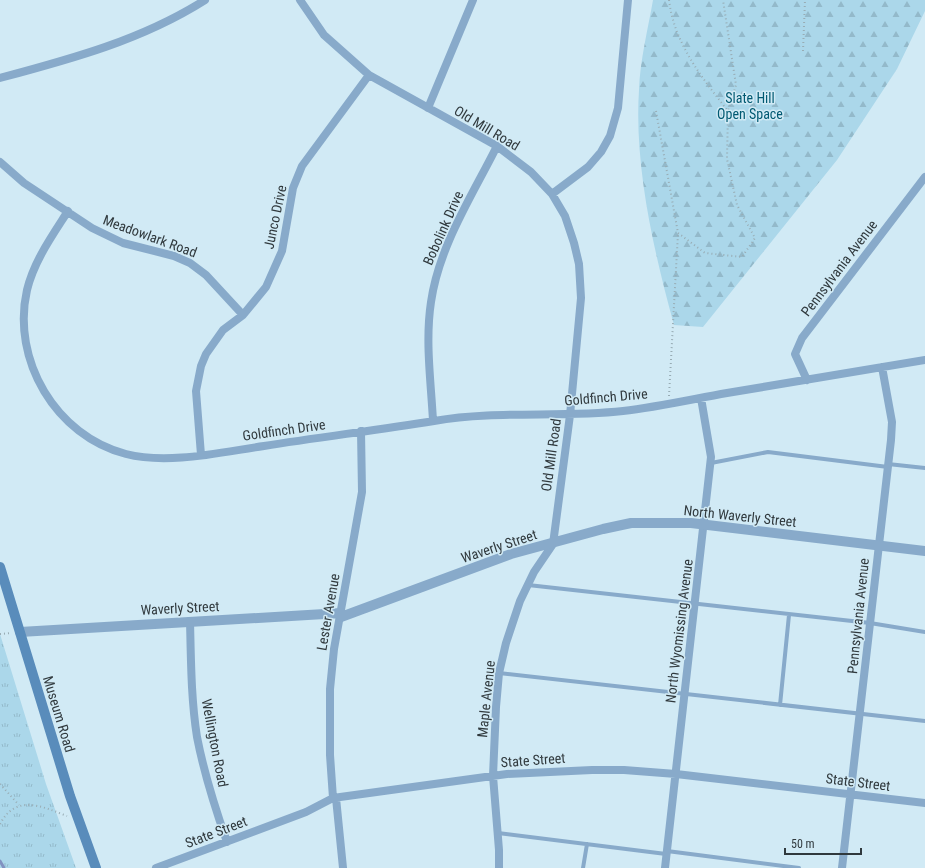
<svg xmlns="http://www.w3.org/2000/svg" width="925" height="868" font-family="'Roboto Condensed',sans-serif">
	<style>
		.grass { fill: url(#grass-tufts) }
		.forest { fill: url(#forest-firs) }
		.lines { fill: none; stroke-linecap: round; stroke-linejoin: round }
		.stream { stroke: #8292c1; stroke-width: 3 }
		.path { stroke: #98acb4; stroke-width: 2; stroke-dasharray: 1 3; stroke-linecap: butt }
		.service { stroke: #88aaca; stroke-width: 4 }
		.minor { stroke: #88aaca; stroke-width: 8 }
		.tertiary { stroke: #88aaca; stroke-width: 10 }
		.secondary { stroke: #598cbb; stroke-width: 10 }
		.labels { text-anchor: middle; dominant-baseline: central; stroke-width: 3; stroke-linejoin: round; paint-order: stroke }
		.park-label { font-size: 14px; fill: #005972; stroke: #d1eaf5 }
		.street-label { font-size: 14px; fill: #30393d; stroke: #d1eaf5 }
	</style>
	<defs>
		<pattern id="grass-tufts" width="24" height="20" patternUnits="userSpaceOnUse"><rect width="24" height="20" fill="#abd7ea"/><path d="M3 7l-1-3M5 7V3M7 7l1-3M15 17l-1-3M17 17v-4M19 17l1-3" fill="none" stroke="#93b9ca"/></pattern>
		<pattern id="forest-firs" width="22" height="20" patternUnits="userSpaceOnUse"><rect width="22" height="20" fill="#abd7ea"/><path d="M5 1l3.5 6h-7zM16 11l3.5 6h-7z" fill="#93b9ca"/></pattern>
	</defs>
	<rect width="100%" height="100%" fill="#d1eaf5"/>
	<path class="grass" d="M0 634 46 784 76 868H0Z"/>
	<path class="forest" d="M653 0H925V11L897 69 837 160 703 327 674 325C654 252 634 166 639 90 640 60 648 29 653 0Z"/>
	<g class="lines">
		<path class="stream" d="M0 861 4 868"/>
		<path class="path" d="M669 0C674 43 702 78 728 111
			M803 51 805 0
			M656 111 678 233 705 253 742 257 755 238 737 205 727 159 728 111 736 85 723 0
			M669 396 678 233
			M0 634 11 633
			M0 784 19 805
			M0 824C16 794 41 806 67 816"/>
		<path class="service" d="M711 463 768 452 888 467
			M888 464 925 468
			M528 585 870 623 925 632
			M499 673 925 721
			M780 705 789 615
			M498 833 666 854
			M667 851 799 868
			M583 868 587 844"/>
		<path class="minor" d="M300 0 324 35 369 75 497 146 531 172 552 194 565 216 574 243 579 264 581 298 570 415 553 544 534 572 520 601 506 643 499 673 496 707 493 776 499 850V868
			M0 78C71 59 142 40 205 0
			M428 108 473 0
			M0 162 24 183 92 228 123 243 174 256 190 263 206 275 243 315
			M552 194 588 167 601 152 610 136 618 108 628 0
			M68 211C52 236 34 261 27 290 11 360 56 436 126 454 168 465 222 452 264 446 321 437 378 430 434 421 497 410 560 418 623 411 658 407 693 399 727 393 793 382 859 371 925 360
			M807 380 795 354 802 338 925 177
			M433 421C431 382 425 341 431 302 439 246 472 196 497 146
			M201 455 196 391 201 366 206 354 223 330 243 315 266 287 282 251 293 188 302 166 369 75
			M190 621C191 660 191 699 197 737 204 773 215 808 227 842
			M333 798 330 755V689L334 649 362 492 361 431
			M336 798 343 868
			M156 868 306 812 333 798 507 774 592 770H624L676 774 925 803
			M665 868 711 457 701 398
			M842 868 891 440 892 422 882 367"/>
		<path class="tertiary" d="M341 617 511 554 603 529 631 523H691L925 551
			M20 632 341 613"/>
		<path class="secondary" d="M0 567 70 796 96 868"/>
	</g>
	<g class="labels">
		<g class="park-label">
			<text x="750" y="98">Slate Hill<tspan x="750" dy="16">Open Space</tspan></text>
		</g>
		<g class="street-label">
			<text transform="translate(487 128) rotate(31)">Old Mill Road</text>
			<text transform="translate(275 217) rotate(-78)">Junco Drive</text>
			<text transform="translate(443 228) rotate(-66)">Bobolink Drive</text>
			<text transform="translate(150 236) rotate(20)">Meadowlark Road</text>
			<text transform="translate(839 268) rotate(-53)">Pennsylvania Avenue</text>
			<text transform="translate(606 397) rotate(-5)">Goldfinch Drive</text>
			<text transform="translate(284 430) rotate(-8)">Goldfinch Drive</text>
			<text transform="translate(551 455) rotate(-82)">Old Mill Road</text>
			<text transform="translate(740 516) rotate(6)">North Waverly Street</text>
			<text transform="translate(499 546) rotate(-18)">Waverly Street</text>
			<text transform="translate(180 608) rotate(-3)">Waverly Street</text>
			<text transform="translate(328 612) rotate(-80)">Lester Avenue</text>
			<text transform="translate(858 616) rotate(-84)">Pennsylvania Avenue</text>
			<text transform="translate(679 631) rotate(-83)">North Wyomissing Avenue</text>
			<text transform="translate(486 699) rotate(-84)">Maple Avenue</text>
			<text transform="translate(59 714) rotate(73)">Museum Road</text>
			<text transform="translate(215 743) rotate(79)">Wellington Road</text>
			<text transform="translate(533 760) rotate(-4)">State Street</text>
			<text transform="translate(858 782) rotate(7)">State Street</text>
			<text transform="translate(216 832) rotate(-21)">State Street</text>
		</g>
	</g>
	<path d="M785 848v6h76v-6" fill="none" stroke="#30393d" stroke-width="2"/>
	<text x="791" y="848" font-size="12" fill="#30393d" stroke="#d1eaf5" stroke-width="3" paint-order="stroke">50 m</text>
</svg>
